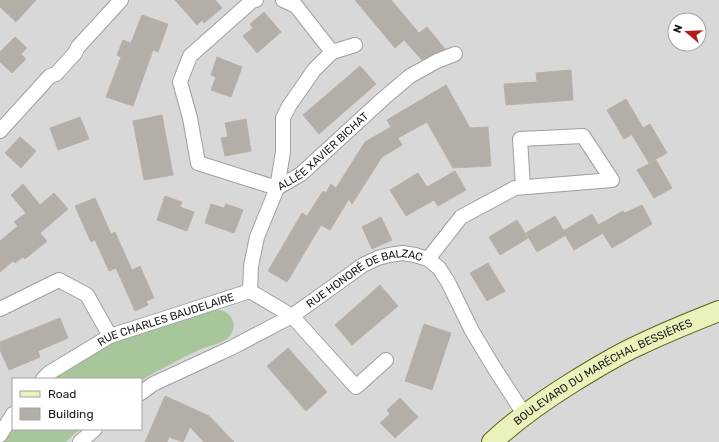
<svg xmlns="http://www.w3.org/2000/svg" width="719" height="442" font-family="Rubik,sans-serif">
	<style>
		.residential { fill: #d9d8d8; fill-rule: evenodd }
		.forest { fill: #a7c69c }
		.building { fill: #b4aea8; stroke: #bbb0a6 }
		.lines { fill: none; stroke-linecap: round; stroke-linejoin: round }
		.street-casing { stroke: #9f9f9f; stroke-width: 16 }
		.secondary-casing { stroke: #576312; stroke-width: 22 }
		.street { stroke: #fff; stroke-width: 14 }
		.secondary { stroke: #ecf0bb; stroke-width: 20 }
		.labels { text-anchor: middle; dominant-baseline: central; stroke-width: 4; stroke-linejoin: round; paint-order: stroke }
		.street-label { font-size: 11px; fill: #1b1b1b; stroke: #fff }
	</style>
	<rect width="100%" height="100%" fill="#ebe9e2"/>
	<path class="residential" d="M0 0H719V442H0ZM675 20H699V44H675ZM13 379H141V429H13Z"/>
	<path class="forest" d="M214 309C218 310 225 310 228 314 236 320 235 332 228 338 221 344 207 346 199 350 179 359 160 370 141 380V379H52L96 350 132 335Z
		M13 422V429H80L66 442H2L8 428Z"/>
	<path class="building" d="M0 0H36L16 22 0 7Z
		M175 0H215L222 8 204 23 202 20 197 25Z
		M355 0H391L419 33 427 27 445 49 433 54 422 60 404 40 395 48Z
		M264 12 281 32 257 53 243 36 253 28 250 24Z
		M142 15 168 24 158 52 153 50 133 106 106 97 121 57 117 55 123 40 131 43Z
		M15 37 27 48 21 54 26 59 12 73 0 62V52Z
		M217 57 242 67 231 97 211 90 216 77 211 75Z
		M360 66 376 84 319 134 303 115Z
		M571 70 573 100 506 105 504 84 537 82 536 73Z
		M446 85 470 128 488 127 491 166 453 168 427 122 398 138 402 145 382 157 352 204 349 199 330 230 321 225 287 282 268 271 302 213 307 216 323 191 326 193 331 184 336 188 365 142 391 127 387 120Z
		M626 99 643 128 650 124 667 153 649 163 632 135 638 131 624 139 607 110Z
		M162 115 173 175 144 180 133 121Z
		M80 117 89 139 58 150 50 128Z
		M246 119 251 151 225 156 221 138 228 137 225 123Z
		M20 137 36 151 21 168 5 153Z
		M656 160 672 188 654 198 637 170Z
		M455 171 466 190 438 206 434 200 406 216 390 190 418 173 427 187Z
		M23 184 40 205 54 193 68 209 40 233 47 241 25 259 23 257 15 263 13 261 0 272V241L18 226 14 222 26 213 11 195Z
		M165 196 182 202 180 207 194 212 187 231 157 220Z
		M95 198 111 234 115 232 132 270 140 266 154 298 146 301 148 305 135 311 116 268 109 271 95 240 91 242 75 206Z
		M211 204 224 208 226 204 243 210 234 233 205 223Z
		M642 205 652 224 612 248 598 225 623 211 625 213Z
		M592 214 603 233 574 250 563 231Z
		M555 216 566 235 537 252 526 233Z
		M381 217 392 240 372 249 362 227Z
		M517 220 528 238 500 255 489 237Z
		M488 263 505 291 487 301 470 273Z
		M380 285 398 306 352 345 335 325Z
		M60 318 68 338 38 351 40 357 9 370 0 350V342Z
		M424 324 451 333 432 390 405 381Z
		M288 348 327 392 306 411 267 366Z
		M165 396 209 416 234 442H204L190 427 183 442 169 437 167 442H145Z
		M400 398 418 417 395 438 380 423 390 414 387 410Z"/>
	<g class="lines">
		<defs>
			<g id="street">
				<path d="M256 0H253L190 56 180 82 190 118 198 163 277 188"/>
				<path d="M332 52 355 45"/>
				<path d="M0 131 50 76 56 74 75 53 78 47 121 0"/>
				<path id="s1" d="M277 188 301 174 384 98 410 76 437 61 455 54"/>
				<path d="M428 259 461 217 515 188 612 180 583 136 520 139 523 187"/>
				<path d="M250 291 251 266 257 237 277 188 283 152V118L289 106 314 70 332 52 296 6 283 0"/>
				<path d="M0 309 59 280 87 295 110 336"/>
				<path id="s2" d="M43 379 49 373 110 336 250 291 292 316 356 387 386 360"/>
				<path id="s3" d="M141 393 153 384 231 348 292 316 363 265 378 258 389 255 403 253 415 255 428 259 439 268 448 282 472 331 493 366 524 414"/>
				<path d="M0 435 13 414"/>
				<path d="M80 442 95 429"/>
			</g>
			<g id="secondary">
				<path id="s4" d="M492 442C517 419 544 400 573 382 594 369 615 356 637 346 664 333 691 322 719 311"/>
			</g>
		</defs>
		<use href="#street" class="street-casing"/>
		<use href="#secondary" class="secondary-casing"/>
		<use href="#street" class="street"/>
		<use href="#secondary" class="secondary"/>
	</g>
	<g class="labels">
		<g class="street-label">
			<text stroke="none"><textPath href="#s1" startOffset="59">ALLÉE XAVIER BICHAT</textPath></text>
			<text stroke="none"><textPath href="#s3" startOffset="254">RUE HONORÉ DE BALZAC</textPath></text>
			<text stroke="none"><textPath href="#s2" startOffset="138">RUE CHARLES BAUDELAIRE</textPath></text>
			<text stroke="none"><textPath href="#s4" startOffset="132">BOULEVARD DU MARÉCHAL BESSIÈRES</textPath></text>
		</g>
	</g>
	<rect x="12" y="378" width="130" height="52" fill="#ffffff" stroke="#a4a4a4"/>
	<rect x="20" y="391" width="20" height="6" fill="#ecf0bb" stroke="#a4a4a4"/>
	<text x="48" y="398" font-size="12" fill="#1b1b1b">Road</text>
	<rect x="20" y="408" width="20" height="12" fill="#b4aea8" stroke="#a4a4a4"/>
	<text x="48" y="418" font-size="12" fill="#1b1b1b">Building</text>
	<g transform="translate(687 32) rotate(289)"><circle r="19" fill="#ffffff" stroke="#a4a4a4"/>
	<path d="M0-3L7 15L0 10L-7 15Z" fill="#ae1d19"/>
	<text y="-6" font-size="11" font-weight="bold" text-anchor="middle" fill="#1b1b1b">N</text>
	</g>
</svg>
